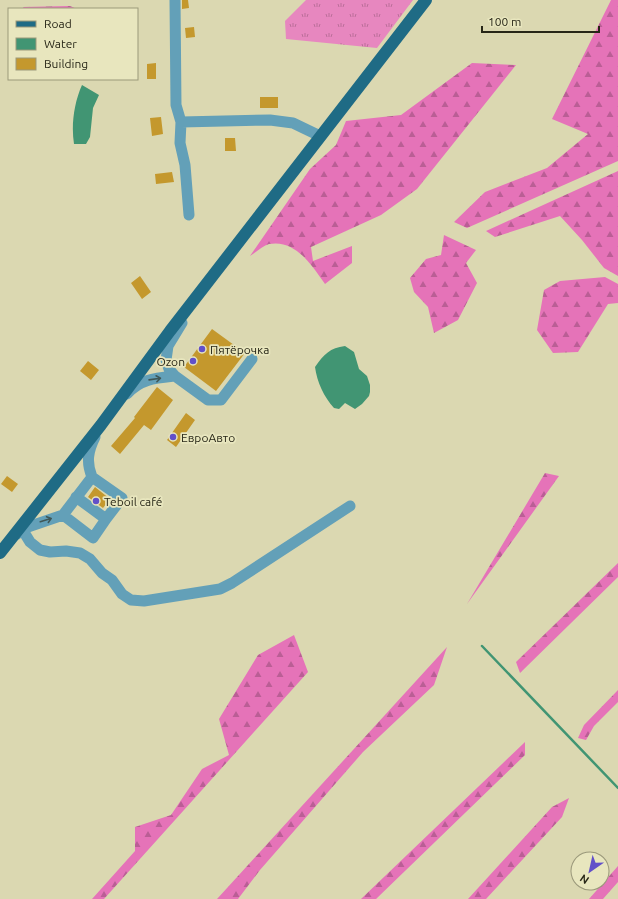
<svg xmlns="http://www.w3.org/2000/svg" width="618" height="899" font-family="Ubuntu,sans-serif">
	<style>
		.grass { fill: url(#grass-tufts) }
		.forest { fill: url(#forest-firs) }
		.water { fill: #419573 }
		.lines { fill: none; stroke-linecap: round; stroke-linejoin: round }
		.stream { stroke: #419573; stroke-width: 2.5 }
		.building { fill: #c4982d }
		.minor { stroke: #63a0b8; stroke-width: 11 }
		.major { stroke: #1f6b85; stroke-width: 12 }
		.oneway { stroke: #3f5757 }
		.poi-dot { fill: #6250c9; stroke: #e8e6be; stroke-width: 1.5 }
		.labels { text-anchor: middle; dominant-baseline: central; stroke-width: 3.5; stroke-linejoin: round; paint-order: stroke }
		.poi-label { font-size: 12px; fill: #272617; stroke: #e8e6be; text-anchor: start }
	</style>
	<defs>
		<pattern id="grass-tufts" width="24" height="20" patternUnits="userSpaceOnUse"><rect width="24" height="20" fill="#e787bf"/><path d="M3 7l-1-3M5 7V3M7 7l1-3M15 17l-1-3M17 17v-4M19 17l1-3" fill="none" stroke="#bb6e9a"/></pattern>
		<pattern id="forest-firs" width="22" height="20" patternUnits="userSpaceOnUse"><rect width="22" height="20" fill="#e573b8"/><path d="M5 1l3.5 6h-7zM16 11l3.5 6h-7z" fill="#ba5e95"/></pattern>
	</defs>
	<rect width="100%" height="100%" fill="#dbd8b1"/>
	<path class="grass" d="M306 0H413L377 48 286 39 285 21Z"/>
	<path class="forest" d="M611 0H618V161L467 228 454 222 485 192 547 168 588 134 552 119Z
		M70 6 77 9H24L23 7Z
		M472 63 516 65 417 189 381 215 311 247 313 261 352 246V263L325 284C312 266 296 239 269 244 263 246 256 252 250 256L310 169 336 145 346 121 401 115Z
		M618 171V276L604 268 582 240 560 216 495 237 486 231Z
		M444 235 476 250 466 263 477 283 458 320 434 333 428 307 414 292 410 278 426 259 441 255Z
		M605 277 618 284V303L608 304 578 352 553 353 537 330 544 290 560 281Z
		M545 473 559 476 467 604Z
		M618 563V577L520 673 516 662Z
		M294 635 308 672 104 899H92L135 851V827L171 815 202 769 229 755 219 719 258 655Z
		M447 647 434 685 363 752 260 870 238 899H217Z
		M618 690V702L594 726 586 740 578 738 584 725Z
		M525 742V755L376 899H361Z
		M569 798 562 817 486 899H468L552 807Z
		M618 866V882L603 899H589Z"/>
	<path class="water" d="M82 85 99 95 93 108 90 137 86 144H74C71 125 74 103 82 85Z
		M345 346 354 352 359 369 367 376 370 385V392L369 396 362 404 355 409 345 403 339 409 334 408C324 397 317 382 315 367 324 354 330 348 345 346Z"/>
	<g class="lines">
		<path class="stream" d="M482 646 618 788"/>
	</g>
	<path class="building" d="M182 0H188L189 8 182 9Z
		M194 27 195 37 186 38 185 28Z
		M156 63V79H147V64Z
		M260 97H278V108H260Z
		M161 117 163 134 152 136 150 118Z
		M225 138H235L236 151H225Z
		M172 172 174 182 156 184 155 174Z
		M140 276 151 292 142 299 131 283Z
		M212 329 245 353 216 391 184 367Z
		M88 361 99 370 91 380 80 371Z
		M157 387 173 400 151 430 144 425 120 454 111 446 135 418 134 417Z
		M186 413 195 420 176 447 167 440Z
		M7 476 18 484 12 492 1 484Z
		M95 487 110 499 103 508 88 497Z"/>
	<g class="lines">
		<path class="minor" d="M175 0 176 105 181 122 180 143 185 165 189 215
			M181 122 270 120 293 123 320 136
			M182 323 168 346 166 360 169 369 175 376 208 400H221L252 359
			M127 394C140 379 156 378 175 376
			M92 477 122 498 106 519
			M63 515 93 538 106 519 76 497
			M22 529 30 542 40 550 50 552 66 551 80 553 90 559 102 573 112 580 122 594 131 600 144 601 220 589 232 583 350 506
			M17 534 22 529 63 515 92 477C86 462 88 451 95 437"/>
		<path class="major" d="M0 553 101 425 170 331 426 0"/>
	</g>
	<defs><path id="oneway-shaft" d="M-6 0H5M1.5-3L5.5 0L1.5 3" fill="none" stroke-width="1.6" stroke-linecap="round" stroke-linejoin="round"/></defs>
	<g class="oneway">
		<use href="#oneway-shaft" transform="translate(155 379) rotate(-8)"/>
		<use href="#oneway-shaft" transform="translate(46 520) rotate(-17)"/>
	</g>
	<g class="poi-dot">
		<circle cx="202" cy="349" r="4"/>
		<circle cx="193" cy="361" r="4"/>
		<circle cx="173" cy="437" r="4"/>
		<circle cx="96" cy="501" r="4"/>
	</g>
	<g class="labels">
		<g class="poi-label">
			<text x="210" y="349">Пятёрочка</text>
			<text x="185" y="361" text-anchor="end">Ozon</text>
			<text x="181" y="437">ЕвроАвто</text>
			<text x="104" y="501">Teboil café</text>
		</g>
	</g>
	<rect x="8" y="8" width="130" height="72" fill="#e8e6be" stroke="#9b997b"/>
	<rect x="16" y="21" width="20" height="6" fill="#1f6b85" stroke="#9b997b"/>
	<text x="44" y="28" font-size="12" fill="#272617">Road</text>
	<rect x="16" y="38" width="20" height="12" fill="#419573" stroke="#9b997b"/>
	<text x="44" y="48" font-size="12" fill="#272617">Water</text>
	<rect x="16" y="58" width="20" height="12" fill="#c4982d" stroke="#9b997b"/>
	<text x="44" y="68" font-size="12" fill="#272617">Building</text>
	<g transform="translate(590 871) rotate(214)"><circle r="19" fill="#e8e6be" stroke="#9b997b"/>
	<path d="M0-3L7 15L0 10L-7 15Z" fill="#6250c9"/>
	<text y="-6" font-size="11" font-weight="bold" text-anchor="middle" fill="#272617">N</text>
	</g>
	<path d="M482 26v6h117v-6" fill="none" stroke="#272617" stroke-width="2"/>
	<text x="488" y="26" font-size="12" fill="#272617" stroke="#e8e6be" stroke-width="3" paint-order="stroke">100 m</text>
</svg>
